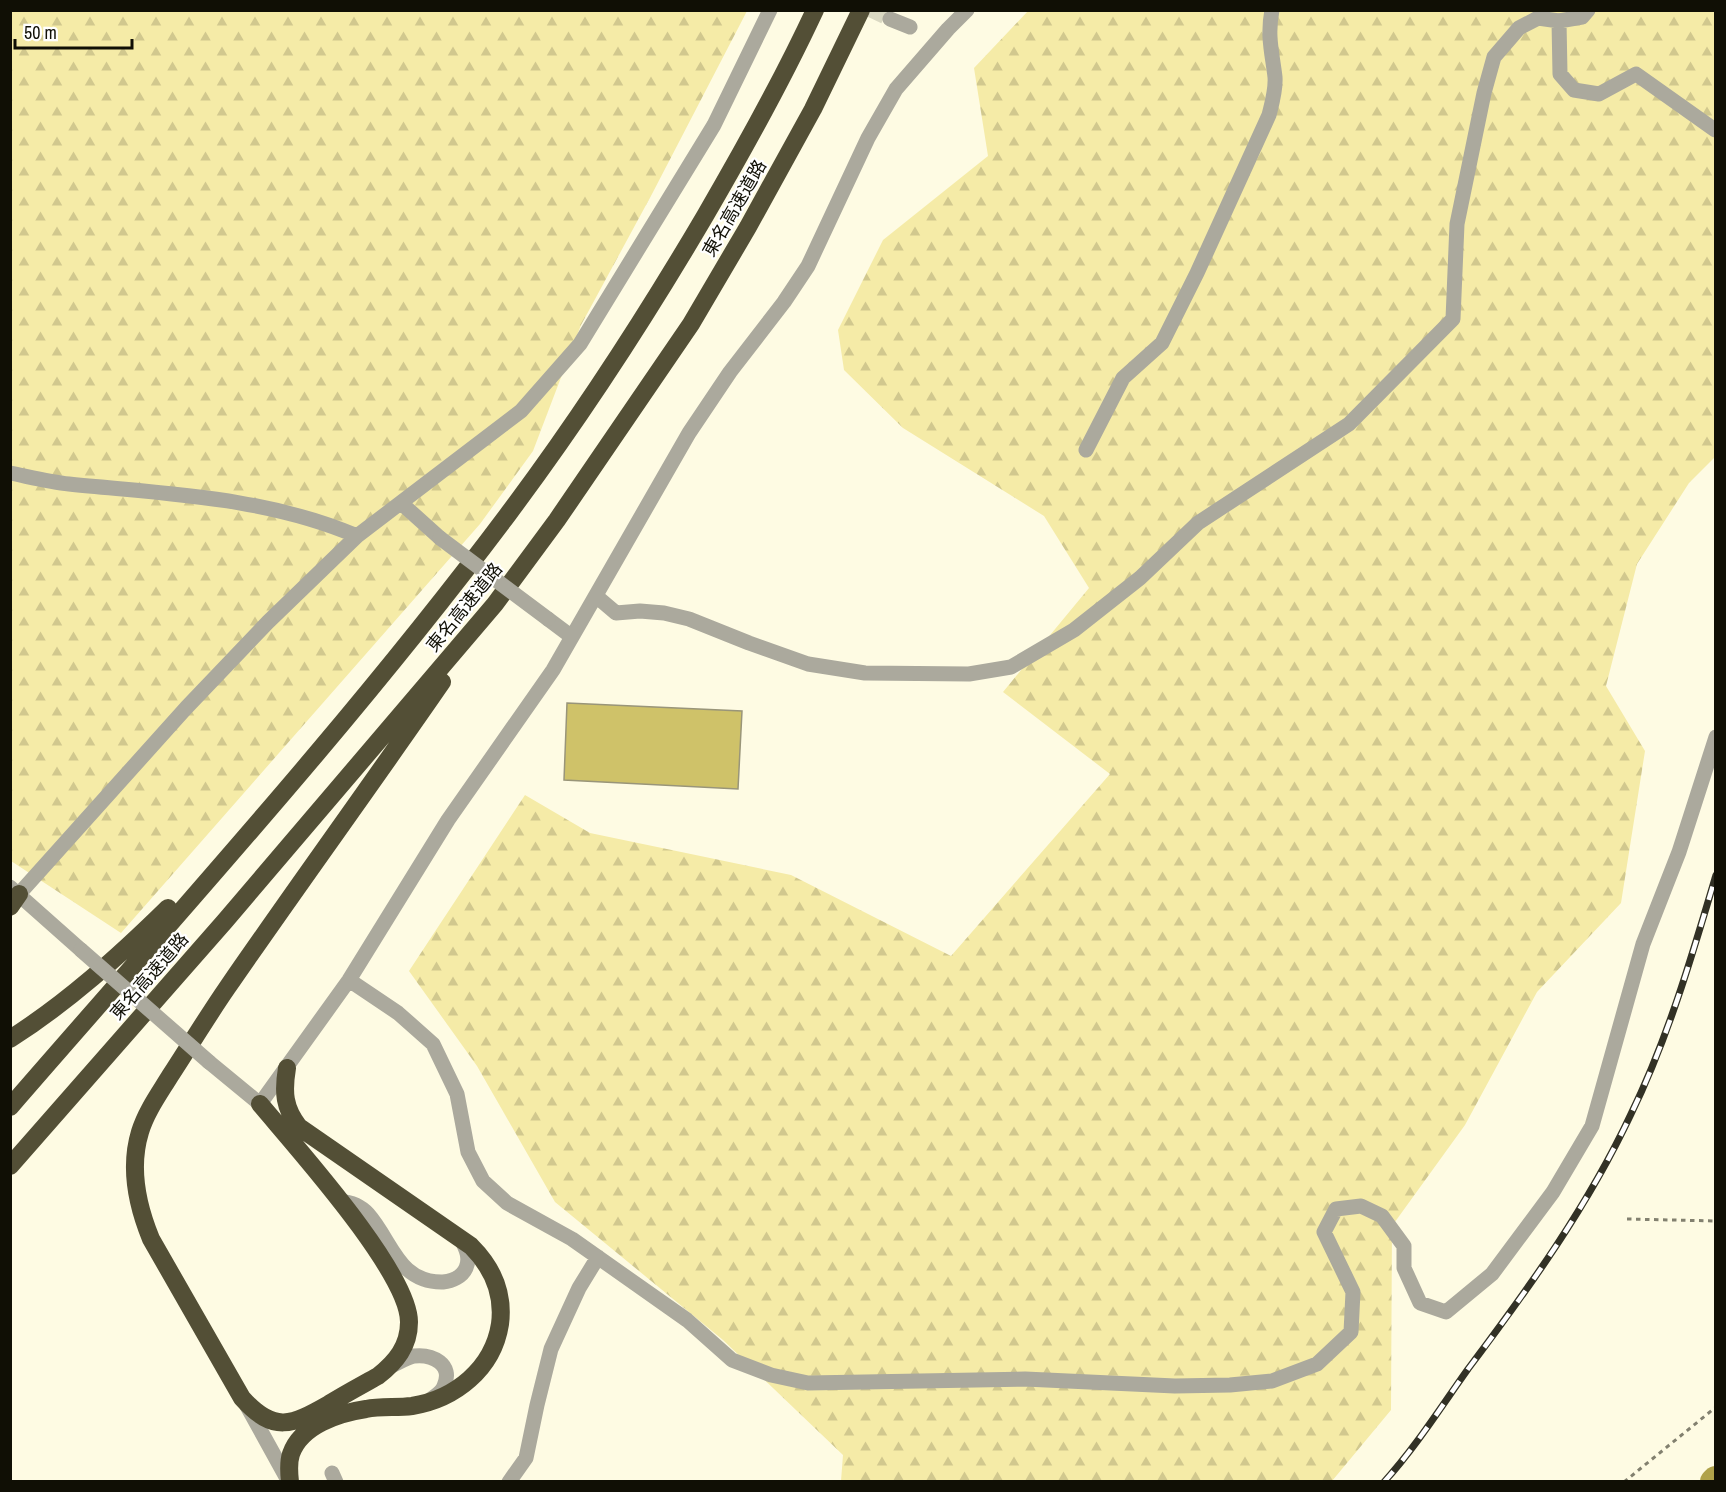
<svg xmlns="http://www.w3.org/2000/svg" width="1726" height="1492" font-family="'Archivo Narrow','Noto Sans JP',sans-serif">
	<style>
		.forest { fill: url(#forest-firs) }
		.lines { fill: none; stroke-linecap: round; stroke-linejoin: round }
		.river { stroke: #b0a249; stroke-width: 28 }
		.building { fill: #cfc269; stroke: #999579; stroke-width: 1.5 }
		.minor-tunnel { stroke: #dad8c2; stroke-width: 15; stroke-dasharray: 15 8; stroke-linecap: butt }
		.path { stroke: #82806f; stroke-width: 3; stroke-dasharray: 4.5 4.5; stroke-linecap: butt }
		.minor { stroke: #aba99d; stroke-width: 15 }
		.highway { stroke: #534f36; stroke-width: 18 }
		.rail-casing { stroke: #323125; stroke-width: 7 }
		.rail { stroke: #fff; stroke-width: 4.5; stroke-dasharray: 14; stroke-linecap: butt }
		.minor-bridge { stroke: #aba99d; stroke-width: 15 }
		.labels { text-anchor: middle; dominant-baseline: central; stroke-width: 4.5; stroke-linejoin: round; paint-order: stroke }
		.street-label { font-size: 18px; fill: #100f05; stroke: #fff }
	</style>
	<defs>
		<pattern id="forest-firs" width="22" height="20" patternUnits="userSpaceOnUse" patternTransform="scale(1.5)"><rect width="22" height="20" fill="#f5eba7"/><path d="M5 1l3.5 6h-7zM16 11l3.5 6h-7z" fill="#d1c88e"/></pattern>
	</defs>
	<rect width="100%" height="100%" fill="#fefbe3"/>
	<path class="forest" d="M10 11H747L652 194 581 325 533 451 480 524 121 933 11 861Z
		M1028 11H1715V457L1689 483 1637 564 1606 686 1645 751 1621 903 1537 992 1465 1125 1392 1226 1391 1410 1332 1481H841L843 1455 723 1340 555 1202 477 1066 409 971 525 795 590 833 791 875 951 956 1110 774 1003 692 1089 588 1044 516 903 428 844 370 838 330 883 240 988 156 974 68Z"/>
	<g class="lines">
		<path class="river" d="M1714 1482 1716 1480"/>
	</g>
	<path class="building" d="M567 703 742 711 738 789 564 780Z"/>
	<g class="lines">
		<path class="minor-tunnel" d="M871 10 890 19"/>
		<path class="path" d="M1627 1219 1716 1221
			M1624 1482 1716 1407"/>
		<path class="minor" d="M890 19 910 27
			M1559 21 1560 74 1574 90 1599 94 1636 74 1715 130
			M1086 450 1123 378 1162 343 1197 273 1269 115C1272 103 1276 90 1275 77 1272 52 1267 36 1272 10
			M10 473C30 477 50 482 69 484 167 494 266 497 357 536
			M401 503 440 538
			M596 596 616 613 640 611 664 613 689 619 749 643 808 664 865 673 969 674 1011 667 1074 630 1140 578 1198 523 1349 424 1453 319 1457 224 1484 93 1494 57 1519 28 1538 18 1559 21 1582 17 1588 10
			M548 619 572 637
			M10 887 81 950
			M19 894 186 708 268 622 357 536 521 411 580 344 714 125 770 10
			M349 980 398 1013 433 1044 457 1094 468 1152 483 1181 507 1203 572 1239 687 1320 732 1360 771 1375 808 1383 1025 1379 1175 1386 1230 1385 1272 1381 1317 1364 1351 1332 1353 1292 1324 1232 1336 1209 1361 1206 1382 1216 1404 1246V1268L1420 1303 1446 1312 1492 1274 1553 1192 1592 1126 1643 944 1679 852 1716 737
			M209 1062 260 1104 349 980 448 820 553 670 689 433 730 372 784 302 808 266 868 138 896 89 948 29 967 10
			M339 1201C350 1202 360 1205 368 1214 392 1241 398 1283 443 1282 452 1281 462 1277 466 1268 471 1257 465 1247 460 1237
			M391 1366C398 1363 406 1358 414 1356 432 1354 454 1364 444 1386 442 1392 435 1396 430 1400
			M247 1406 289 1482
			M332 1473 336 1482
			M509 1482 526 1458 537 1405 551 1349 579 1288 598 1257"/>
		<path class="highway" d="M10 907 19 894
			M10 1039C68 1002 119 956 168 908
			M287 1068C283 1092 284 1108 299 1127L471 1246C492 1267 504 1293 500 1324 493 1369 455 1399 412 1406 397 1408 381 1406 366 1409 339 1413 301 1425 291 1454 288 1463 289 1473 290 1482
			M260 1104C295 1146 409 1272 409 1322 409 1346 396 1362 378 1376 362 1385 345 1394 329 1404 292 1425 274 1434 242 1398L151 1239C137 1205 129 1168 140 1132 146 1112 159 1094 170 1076 189 1047 207 1017 227 988 298 885 371 785 442 682
			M10 1107C179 912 354 720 509 513 580 418 645 318 705 216 744 149 782 81 815 10
			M10 1166 225 921 495 604 557 520 691 324 748 227 813 109 861 10"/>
		<defs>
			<path id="rail" d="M1384 1482C1415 1448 1441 1407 1468 1369 1529 1288 1588 1206 1631 1114 1668 1038 1692 956 1716 875"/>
		</defs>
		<use href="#rail" class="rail-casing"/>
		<use href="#rail" class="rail"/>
		<path class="minor-bridge" d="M440 538 548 619
			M81 950 209 1062"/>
	</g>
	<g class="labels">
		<g class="street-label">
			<text transform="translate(734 208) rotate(-60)">東名高速道路</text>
			<text transform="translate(464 607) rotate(-51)">東名高速道路</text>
			<text transform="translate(149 976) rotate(-49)">東名高速道路</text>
		</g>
	</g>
	<rect width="1726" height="1492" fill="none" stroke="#100f05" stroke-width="24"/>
	<path d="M15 39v9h117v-9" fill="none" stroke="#100f05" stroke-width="3"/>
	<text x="24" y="39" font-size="18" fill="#100f05" stroke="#ffffff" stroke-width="4.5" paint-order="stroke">50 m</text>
</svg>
